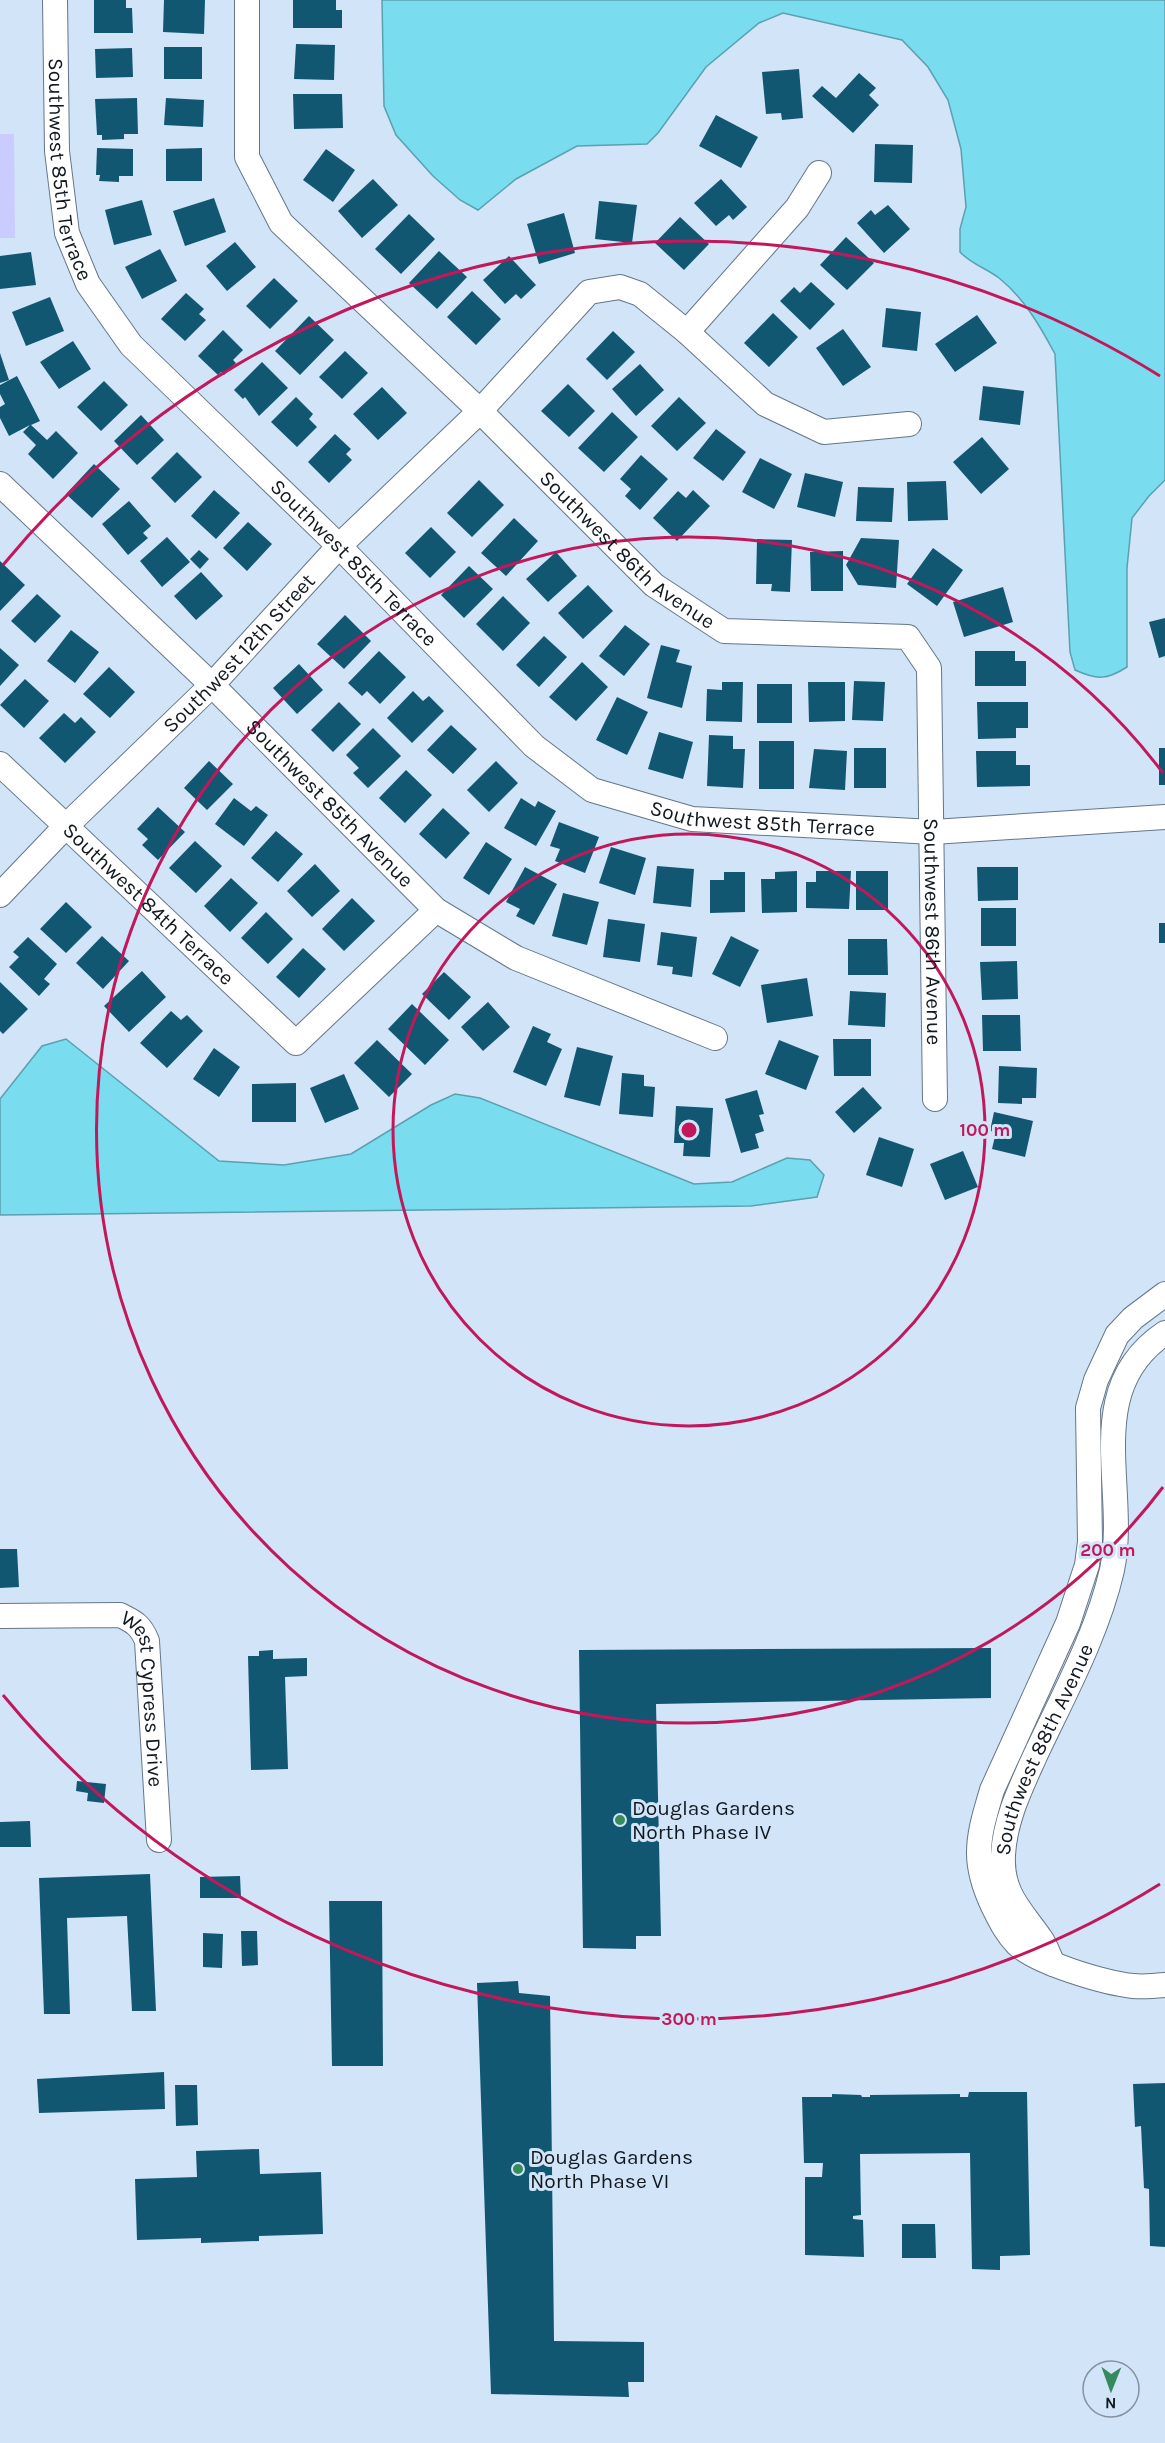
<svg xmlns="http://www.w3.org/2000/svg" width="1165" height="2443" font-family="Karla,sans-serif">
	<style>
		.green { fill: #cacbfe }
		.water { fill: #79dcef; stroke: #5aa1b0; stroke-width: 1.5 }
		.building { fill: #125771 }
		.lines { fill: none; stroke-linecap: round; stroke-linejoin: round }
		.street-casing { stroke: #657687; stroke-width: 26 }
		.street { stroke: #fff; stroke-width: 24 }
		.ring { fill: none; stroke: #c2185b; stroke-width: 3 }
		.poi-dot { fill: #378a5c; stroke: #d1e4f8; stroke-width: 2 }
		.labels { text-anchor: middle; dominant-baseline: central; stroke-width: 6; stroke-linejoin: round; paint-order: stroke }
		.street-label { font-size: 21px; fill: #11181e; stroke: #d1e4f8 }
		.poi-label { font-size: 21px; fill: #11181e; stroke: #d1e4f8; text-anchor: start }
		.centre { fill: #c2185b; stroke: #d1e4f8; stroke-width: 3 }
		.ring-label { font-size: 18px; text-anchor: middle; font-weight: bold; fill: #c2185b; stroke: #d1e4f8; stroke-width: 6; stroke-linejoin: round; paint-order: stroke }
	</style>
	<rect width="100%" height="100%" fill="#d1e4f8"/>
	<path class="green" d="M0 134H14L15 238H0Z"/>
	<path class="water" d="M382 0H1165V480L1149 496 1132 518 1127 568V667C1107 680 1097 680 1075 670L1070 652 1055 354C1040 326 1024 298 999 278 986 268 971 264 960 252V229L966 207 961 149 948 100 928 67 902 40 783 13 759 23 706 67 658 133 647 144 577 146 516 179 478 210 460 200 433 176 396 135 384 106Z
		M66 1039 219 1161 284 1165 351 1154 431 1105 455 1094 480 1098 694 1184 732 1182 787 1158 810 1160 824 1175 817 1197 751 1206 0 1215V1099L42 1046Z"/>
	<path class="building" d="M94 0H126V8H132L133 33H94Z
		M164 0H205L204 34 163 32Z
		M293 0H336V10H342V28H293Z
		M296 44 335 45 334 80 294 79Z
		M164 47H202V79H164Z
		M132 48 133 77 96 78 95 49Z
		M799 69 803 118 782 120 781 113 766 114 762 72Z
		M859 73 876 88 869 95 879 105 853 133 812 96 822 86 836 98Z
		M293 94H342L343 128 294 129Z
		M137 98 138 134H124V139L102 140V135H97L95 99Z
		M166 98 204 100 203 127 164 125Z
		M716 115 758 137 741 168 699 146Z
		M875 144 913 145 912 183 874 182Z
		M97 148 133 149V176H119V182L99 181 100 175H96Z
		M202 148V181H166V149Z
		M326 149 355 170 333 202 303 180Z
		M373 179 398 205 362 238 338 211Z
		M721 179 747 207 733 220 729 215 716 226 694 203Z
		M214 198 226 232 185 246 173 211Z
		M142 200 152 235 114 245 105 210Z
		M599 201 637 205 632 243 595 239Z
		M888 205 910 229 884 253 857 223 871 210 875 215Z
		M564 213 575 253 539 264 527 224Z
		M409 214 435 239 401 274 375 249Z
		M680 217 709 244 684 270 655 243Z
		M846 237 874 263 847 290 820 265Z
		M235 242 256 267 227 291 206 266Z
		M160 249 177 281 142 299 125 267Z
		M439 251 467 277 437 309 409 283Z
		M31 252 36 285 0 289V256Z
		M509 256 536 285 521 299 516 294 505 304 483 280Z
		M274 278 298 301 270 329 246 306Z
		M811 282 835 304 810 330 780 301 794 287 800 293Z
		M472 291 501 319 476 345 447 317Z
		M186 293 204 309 199 314 206 320 185 341 161 319Z
		M50 297 64 331 26 346 12 312Z
		M886 308 921 312 917 351 882 347Z
		M773 313 798 337 769 367 744 343Z
		M977 315 997 343 955 372 935 344Z
		M309 316 334 340 300 375 275 351Z
		M843 329 871 367 843 386 816 348Z
		M223 330 243 350 233 360 236 363 224 375 221 372 218 375 198 356Z
		M613 331 635 352 607 380 586 359Z
		M73 341 91 369 59 389 40 362Z
		M345 351 368 373 342 399 319 377Z
		M0 353 9 380 0 383Z
		M262 362 288 388 259 416 245 397 243 399 234 390Z
		M640 364 664 390 636 416 612 389Z
		M17 376 40 421 31 425 47 440 56 431 78 453 53 479 28 454 36 445 23 432 30 425 9 436 0 418V407L5 404 0 394V385Z
		M104 381 128 405 101 431 77 407Z
		M568 384 595 411 569 437 541 411Z
		M983 386 1024 391 1020 425 979 420Z
		M382 387 407 413 378 440 353 414Z
		M296 397 313 414 309 419 317 427 297 447 271 422Z
		M679 397 706 423 677 451 651 426Z
		M612 412 638 437 604 472 578 448Z
		M141 415 164 440 137 465 114 441Z
		M716 429 746 452 723 481 693 458Z
		M335 434 351 449 346 454 352 460 329 483 308 462Z
		M982 437 1009 469 981 494 953 462Z
		M177 452 202 477 175 503 151 478Z
		M641 455 668 479 640 510 625 496 631 489 620 479Z
		M760 458 792 474 774 509 742 492Z
		M94 464 120 489 92 518 66 494Z
		M805 473 843 482 835 517 797 507Z
		M479 480 504 505 472 537 447 513Z
		M946 481 948 520 908 521 907 482Z
		M858 487 894 488 892 522 856 521Z
		M214 490 240 513 216 539 191 516Z
		M693 490 710 506 677 541 653 518 678 491 686 498Z
		M129 501 151 526 143 533 148 538 128 555 102 524Z
		M514 518 538 541 506 576 481 553Z
		M248 522 272 544 247 571 223 548Z
		M431 527 456 552 430 578 405 553Z
		M167 537 190 562 162 587 140 561Z
		M861 538 899 540 896 588 858 585 846 565Z
		M757 539 792 540 790 592 771 591 772 584H756Z
		M933 548 963 570 937 606 907 584Z
		M199 550 209 559 200 569 190 559Z
		M843 551V591H811L810 552Z
		M556 552 577 576 548 602 526 579Z
		M0 561 25 585 0 611Z
		M469 566 493 589 464 618 441 595Z
		M201 572 223 596 196 620 174 596Z
		M588 585 613 611 583 639 558 613Z
		M1003 587 1013 622 964 637 953 602Z
		M37 594 61 616 35 643 11 621Z
		M503 596 530 623 503 651 476 624Z
		M345 615 371 641 344 669 317 644Z
		M1165 618V656L1159 658 1149 622Z
		M625 625 650 644 624 676 599 656Z
		M71 630 99 652 75 683 47 661Z
		M544 636 567 657 539 687 516 665Z
		M661 645 680 650 676 662 692 666 682 708 647 698Z
		M0 648 19 665 0 686Z
		M379 651 406 677 380 704 367 691 362 696 348 683Z
		M975 651H1015V661H1026V686H975Z
		M582 662 608 687 576 721 549 697Z
		M299 664 323 690 297 714 273 688Z
		M109 667 135 692 110 718 83 694Z
		M25 679 49 701 24 728 0 705Z
		M854 681 885 682 883 721 852 720Z
		M722 682H743L742 722 706 721 707 689 722 690Z
		M808 682H845V721L809 722Z
		M757 684H792V723H757Z
		M413 691 423 701 429 696 444 711 412 743 387 718Z
		M617 697 648 712 627 755 596 740Z
		M339 702 361 724 333 752 311 730Z
		M977 702H1028V728H1016V738L978 739Z
		M64 713 75 723 81 717 96 732 65 763 39 738Z
		M451 725 477 749 453 774 427 750Z
		M373 728 401 756 368 788 353 773 359 768 346 755Z
		M659 732 693 742 683 779 648 769Z
		M709 735 733 736V749H745L743 788 707 786Z
		M759 741H794V789H759Z
		M854 748H886V788H854Z
		M1159 748H1165V785H1159Z
		M814 749 847 751 845 790 809 788Z
		M976 751H1016V765H1030V786L977 787Z
		M209 761 233 784 207 810 184 788Z
		M496 761 518 783 489 812 467 790Z
		M406 770 432 795 405 823 379 798Z
		M234 798 251 811 256 806 268 815 244 846 215 824Z
		M521 798 535 807 538 801 556 811 536 846 504 828Z
		M158 807 185 832 158 860 142 845 148 839 137 829Z
		M443 808 470 833 446 859 419 834Z
		M559 822 599 837 585 873 555 861 560 849 550 846Z
		M276 831 303 854 278 882 251 858Z
		M195 841 222 866 196 893 169 868Z
		M486 842 512 859 489 895 463 878Z
		M611 847 646 858 635 895 599 883Z
		M315 864 340 891 312 917 287 891Z
		M657 866 694 869 691 907 653 903Z
		M525 867 557 884 534 925 516 916 520 909 506 902Z
		M977 867H1018V900L978 901Z
		M797 871V912L762 913 761 879H775V872Z
		M816 871H851L849 909 806 908V882H816Z
		M856 871H888V910H856Z
		M724 872H745V912L710 913V880H724Z
		M231 878 258 903 230 932 204 906Z
		M563 893 599 902 587 945 552 936Z
		M352 898 375 921 344 951 322 929Z
		M66 902 92 927 66 953 40 929Z
		M981 908H1016V946H981Z
		M266 912 293 939 268 964 241 938Z
		M608 919 645 924 640 962 603 957Z
		M1159 923H1165V943H1159Z
		M661 932 697 937 692 977 672 974 673 967 657 965Z
		M102 936 129 961 103 989 76 963Z
		M731 936 759 950 740 987 712 974Z
		M28 937 57 964 44 979 50 984 39 996 9 967 19 957 13 952Z
		M848 939H887L888 975H848Z
		M303 948 326 969 299 998 276 977Z
		M1017 961 1018 999 982 1000 980 962Z
		M142 971 166 997 129 1032 104 1006Z
		M444 972 471 997 449 1020 422 994Z
		M807 978 813 1016 767 1023 761 985Z
		M0 982 28 1009 3 1034 0 1031Z
		M850 991 886 993 885 1027 848 1025Z
		M488 1002 510 1027 483 1051 461 1027Z
		M412 1004 449 1040 425 1065 388 1029Z
		M171 1011 181 1020 187 1015 203 1031 167 1068 140 1043Z
		M982 1015H1020L1021 1051H983Z
		M533 1026 551 1034 547 1042 562 1049 546 1086 513 1072Z
		M833 1039H871V1076H834Z
		M377 1040 412 1074 389 1097 354 1063Z
		M779 1040 819 1056 806 1090 765 1074Z
		M577 1047 613 1056 600 1106 564 1097Z
		M214 1048 240 1067 219 1097 193 1079Z
		M999 1066 1037 1068 1036 1098H1022V1104L998 1103Z
		M622 1073 644 1075V1086L655 1087 653 1117 619 1114Z
		M344 1074 359 1109 325 1123 310 1088Z
		M296 1083V1122H252V1084Z
		M863 1087 882 1108 854 1133 835 1112Z
		M757 1090 764 1114 759 1115 764 1131 755 1134 759 1148 741 1153 725 1099Z
		M676 1106 713 1108 710 1157 683 1156 684 1143H674Z
		M994 1112 1033 1121 1025 1157 992 1149 996 1132 990 1131Z
		M879 1137 914 1149 902 1187 866 1175Z
		M963 1151 978 1187 945 1200 930 1164Z
		M0 1549H17L19 1587 0 1588Z
		M991 1648V1698L656 1704 661 1936H636V1949L583 1948 579 1650Z
		M273 1650V1659L307 1658V1676L285 1677 288 1769 251 1770 248 1656H259V1651Z
		M77 1781 106 1784 104 1803 87 1801 88 1793 76 1791Z
		M30 1821 31 1847H0V1822Z
		M150 1874 156 2011H132L127 1916 67 1918 70 2014H44L39 1878Z
		M240 1876 241 1898H200V1877Z
		M329 1901H382L383 2066H332Z
		M241 1931H257L258 1965 242 1966Z
		M203 1933 223 1934 222 1968 203 1967Z
		M518 1981 519 1993 550 1996 554 2341 644 2342V2382H628L629 2397 491 2394 477 1983Z
		M164 2072 165 2109 39 2113 37 2079Z
		M1165 2083V2247L1150 2246 1149 2189 1144 2188 1141 2126 1135 2127 1133 2084Z
		M175 2085H197L198 2125 176 2126Z
		M969 2092H1027L1030 2255 1000 2256V2270L972 2269 970 2153 860 2154 861 2215 853 2216V2219L863 2220 864 2257 805 2255V2177H822L823 2163H804L802 2097H832V2094L861 2095 862 2097H870V2095L960 2094V2097H968Z
		M259 2149 260 2174 321 2172 323 2234 259 2236V2241L201 2243V2238L137 2240 135 2179 197 2177 196 2151Z
		M902 2224H935L936 2258H902Z"/>
	<g class="lines">
		<defs>
			<g id="street">
				<path id="s1" d="M55 0 57 151 67 233 88 284 131 345 339 546 534 746 592 790 692 819 933 832 1165 817"/>
				<path id="s2" d="M247 0V157L281 223 480 411 654 585 724 631 908 637 929 668 935 1099"/>
				<path d="M687 332 797 208 819 173"/>
				<path id="s3" d="M0 484 212 685 436 910 516 958 715 1038"/>
				<path id="s4" d="M0 764 296 1043 436 910"/>
				<path id="s5" d="M0 895 65 827 212 685 339 546 480 411 589 292 620 287 640 294 687 332 765 404 824 432 909 424"/>
				<path d="M1165 1294 1133 1318 1117 1335 1096 1380 1088 1408 1090 1542 1087 1565 1068 1623 992 1790C986 1811 979 1831 979 1853 979 1871 985 1889 993 1906 1000 1920 1006 1933 1017 1944 1037 1963 1105 1983 1133 1986 1143 1987 1155 1986 1165 1985"/>
				<path id="s6" d="M0 1616 120 1615C135 1622 141 1626 147 1641L159 1840"/>
				<path id="s7" d="M1053 1964C1049 1956 1046 1946 1041 1939 1021 1910 1001 1894 1003 1855 1005 1819 1021 1787 1035 1756 1063 1696 1097 1635 1112 1570 1129 1489 1080 1390 1165 1333"/>
			</g>
		</defs>
		<use href="#street" class="street-casing"/>
		<use href="#street" class="street"/>
	</g>
	<g class="ring">
		<circle cx="689" cy="1130" r="296"/>
		<path d="M1163 1487A593 593 0 1 1 1163 773"/>
		<path d="M1160 1884A889 889 0 0 1 3 1695M3 565A889 889 0 0 1 1160 376"/>
	</g>
	<g class="poi-dot">
		<circle cx="620" cy="1820" r="6"/>
		<circle cx="518" cy="2169" r="6"/>
	</g>
	<g class="labels">
		<g class="street-label">
			<text stroke="none"><textPath href="#s1" startOffset="171">Southwest 85th Terrace</textPath></text>
			<text stroke="none"><textPath href="#s2" startOffset="708">Southwest 86th Avenue</textPath></text>
			<text stroke="none"><textPath href="#s1" startOffset="675">Southwest 85th Terrace</textPath></text>
			<text stroke="none"><textPath href="#s5" startOffset="340">Southwest 12th Street</textPath></text>
			<text stroke="none"><textPath href="#s3" startOffset="459">Southwest 85th Avenue</textPath></text>
			<text stroke="none"><textPath href="#s1" startOffset="1179">Southwest 85th Terrace</textPath></text>
			<text stroke="none"><textPath href="#s4" startOffset="204">Southwest 84th Terrace</textPath></text>
			<text stroke="none"><textPath href="#s2" startOffset="1320">Southwest 86th Avenue</textPath></text>
			<text stroke="none"><textPath href="#s6" startOffset="214">West Cypress Drive</textPath></text>
			<text stroke="none"><textPath href="#s7" startOffset="236">Southwest 88th Avenue</textPath></text>
		</g>
		<g class="poi-label">
			<text x="632" y="1808">Douglas Gardens<tspan x="632" dy="24">North Phase IV</tspan></text>
			<text x="530" y="2157">Douglas Gardens<tspan x="530" dy="24">North Phase VI</tspan></text>
		</g>
	</g>
	<circle cx="689" cy="1130" r="9" class="centre"/>
	<g class="ring-label">
		<text x="985" y="1136">100 m</text>
		<text x="1108" y="1556">200 m</text>
		<text x="689" y="2025">300 m</text>
	</g>
	<g transform="translate(1111 2389) rotate(181)"><circle r="28" fill="#d1e4f8" stroke="#8492a1" stroke-width="1.5"/>
	<path d="M0-4.5L10 22L0 15L-10 22Z" fill="#378a5c"/>
	<text y="-9" font-size="16" font-weight="bold" text-anchor="middle" fill="#11181e">N</text>
	</g>
</svg>
